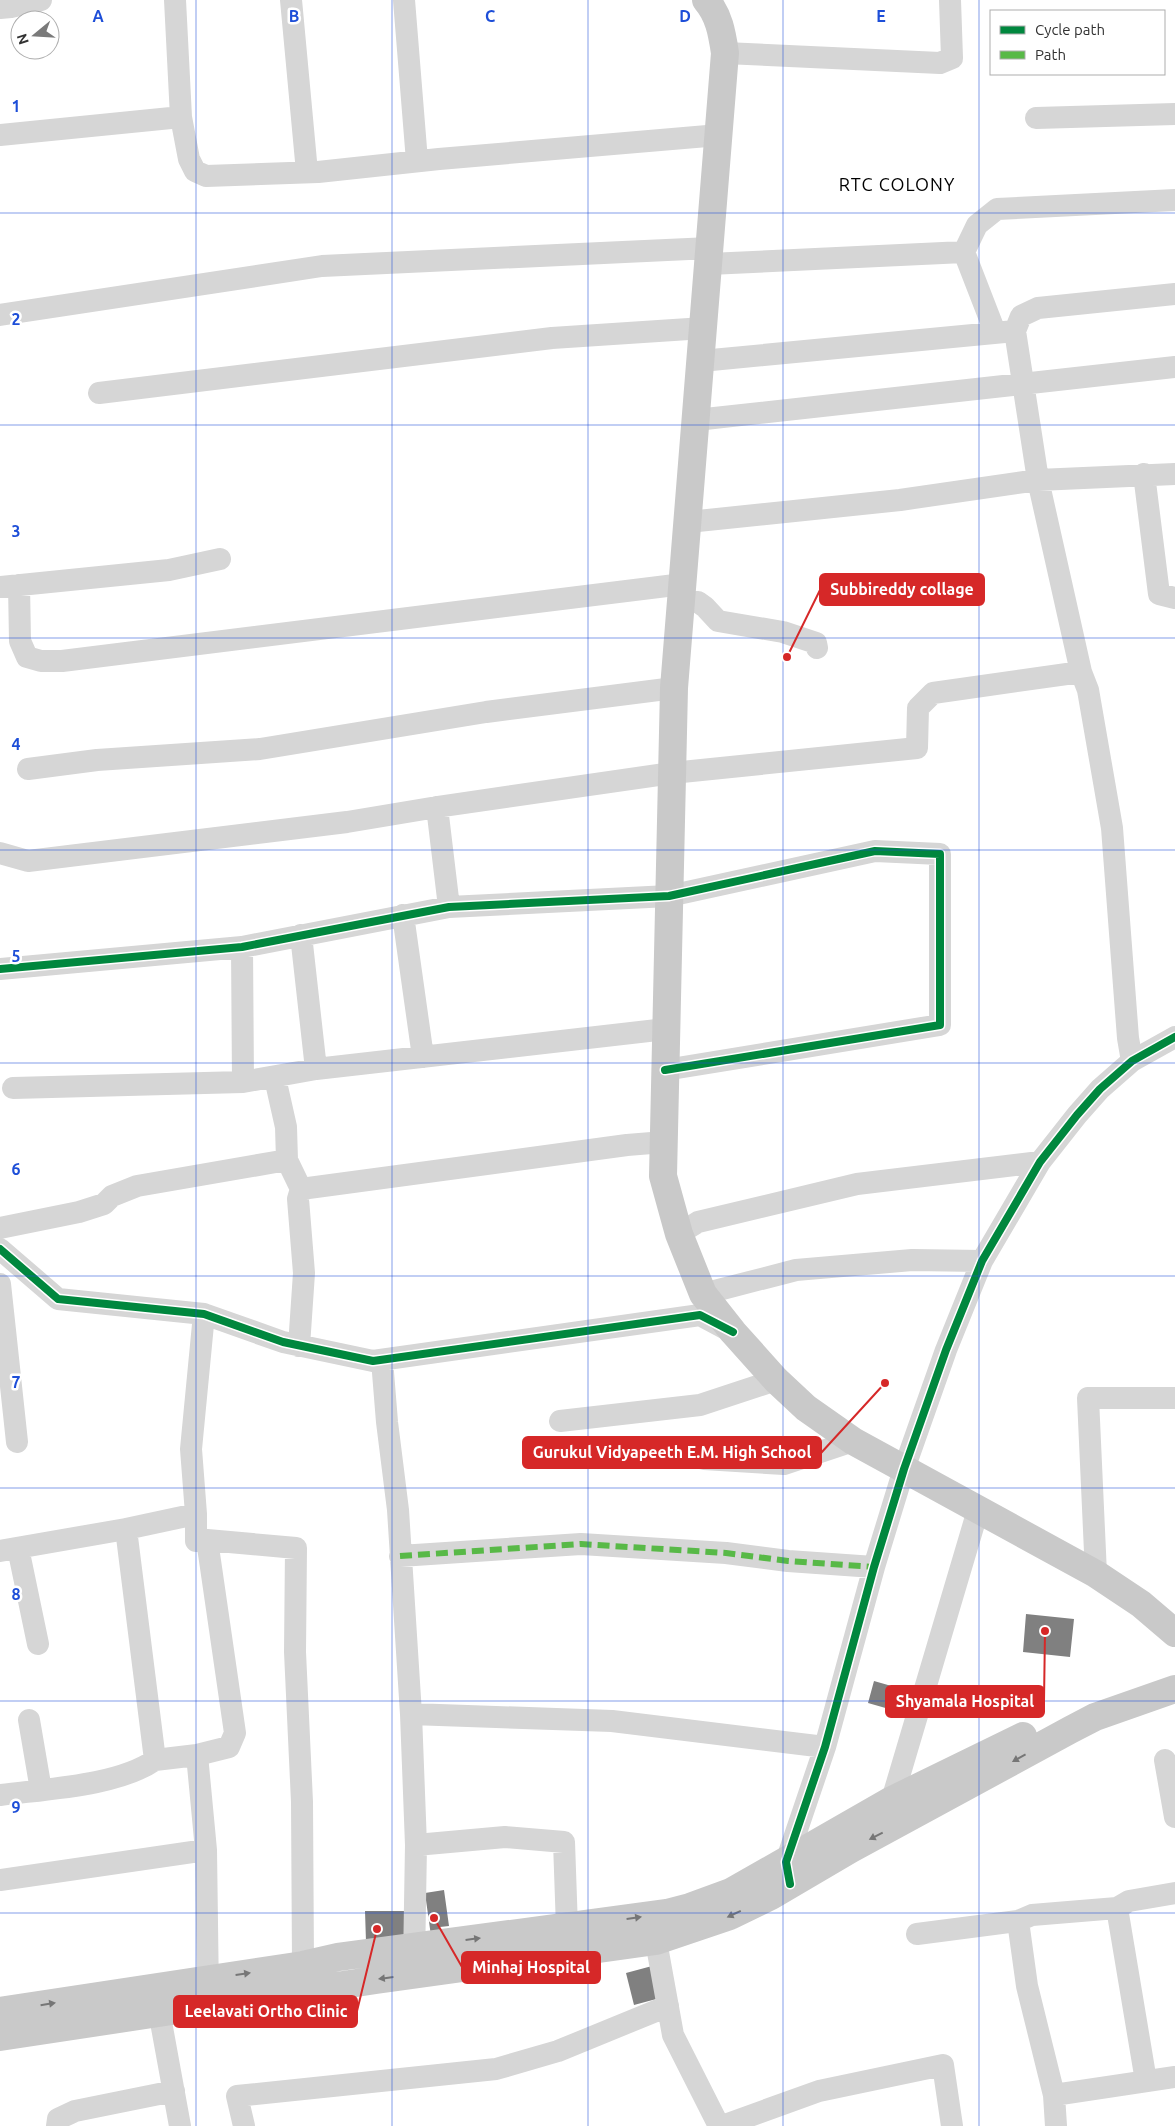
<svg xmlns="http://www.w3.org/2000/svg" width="1175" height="2126" font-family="Ubuntu,sans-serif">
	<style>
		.building { fill: #808080 }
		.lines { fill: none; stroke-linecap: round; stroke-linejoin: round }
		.minor { stroke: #d6d6d6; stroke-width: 22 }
		.major { stroke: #c9c9c9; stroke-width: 28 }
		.quiet { stroke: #58b947; stroke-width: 6; stroke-dasharray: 12 6; stroke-linecap: butt }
		.cycleway-casing { stroke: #fff; stroke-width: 11 }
		.cycleway { stroke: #00873e; stroke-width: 8 }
		.oneway { fill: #767676 }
		.grid { fill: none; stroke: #1d4ed8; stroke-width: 1; stroke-opacity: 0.55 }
		.labels { text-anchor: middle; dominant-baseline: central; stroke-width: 5; stroke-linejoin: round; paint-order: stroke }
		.quarter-label { font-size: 18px; letter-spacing: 1px; fill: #000; stroke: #fff }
		.grid-label { font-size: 16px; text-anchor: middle; font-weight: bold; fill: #1d4ed8; stroke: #fff; stroke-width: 5; stroke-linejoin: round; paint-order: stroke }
		.leader { fill: none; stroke: #d62828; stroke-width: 2 }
		.callout-dot { fill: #d62828; stroke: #fff; stroke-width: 2 }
		.callout { fill: #d62828; stroke: #d62828; stroke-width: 2 }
		.callout-label { font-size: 16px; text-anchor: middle; font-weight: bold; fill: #fff }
	</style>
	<rect width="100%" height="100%" fill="#fff"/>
	<path class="building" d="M1026 1614 1074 1619 1070 1657 1023 1652Z
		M874 1681 916 1693 910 1715 868 1703Z
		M444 1890 449 1926 440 1927 441 1935 431 1936 425 1893Z
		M365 1911H404L405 1942H366Z
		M652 1966 660 1998 634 2005 626 1973Z"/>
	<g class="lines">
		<path class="minor" d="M291 0 307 172
			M404 0 417 161
			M0 8 11 7 41 0
			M725 53 940 63 952 58 950 0
			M181 117 189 159 195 171 206 176 318 172 439 159 719 135
			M1036 118 1175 114
			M0 135 181 117 175 0
			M709 264 964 252
			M0 315 322 266 710 248
			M1015 331 1038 480 1081 672 1088 690 1112 828 1128 1038 1132 1061
			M995 332 964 252 977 225 997 209 1175 200
			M701 361 1015 331 1021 316 1038 308 1175 294
			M99 393 552 338 704 328
			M696 420 1175 367
			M1144 474 1159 594 1175 598
			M688 522 900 500 1038 480 1175 474
			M19 585 20 641 27 657 41 661H62L683 584
			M0 587 169 570 220 559
			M681 602H698L705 607 718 621 783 632 816 643 817 648
			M28 769 97 760 260 749 486 712 674 688
			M437 807 449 907
			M0 853 28 861 347 822 437 807 672 773 917 748 918 708 933 693 1081 672
			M403 915 423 1057
			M301 935 316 1069
			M242 947 243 1082
			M0 969 242 947 449 907 669 896 875 851 940 854V1025L665 1070
			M275 1078 286 1127 287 1160 301 1189 298 1199 304 1273 299 1346
			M13 1088 243 1082 316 1069 666 1029
			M301 1189 627 1145 664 1142
			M0 1228 79 1212 104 1204 112 1196 137 1186 287 1160
			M679 1234 698 1222 857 1184 1040 1162
			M0 1249 58 1299 204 1314 283 1342 373 1361 700 1315 730 1331
			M0 1284 17 1442
			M703 1294 796 1270 912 1260 982 1261
			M382 1360 387 1422 398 1510 411 1714 416 1845 414 1963
			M560 1421 700 1405 776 1380
			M704 1459 784 1464 853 1441
			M196 1514 191 1449 204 1314
			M126 1529 196 1514V1541L207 1540 296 1548 295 1652 302 1802 303 1965
			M18 1548 38 1644
			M0 1551 126 1529 155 1760 197 1755 206 1850
			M400 1556 581 1544 726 1553 788 1561 874 1567
			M1096 1574 1088 1398H1175
			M411 1714 612 1721 825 1747
			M29 1720 41 1790
			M197 1755 229 1747 235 1733 207 1540
			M1165 1760 1175 1817
			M0 1795C45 1789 118 1786 155 1760
			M892 1800 978 1510
			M416 1845 505 1837 564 1842 567 1928
			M787 1868 786 1862 825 1747 874 1567 904 1469 946 1350 982 1261 1040 1162 1077 1115 1100 1089 1132 1061 1175 1037
			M0 1880 206 1850 208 1996
			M1117 1908 1146 2081
			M1018 1921 1027 1986 1054 2095 1056 2126
			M917 1934 1018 1921 1032 1915 1117 1908 1129 1901 1175 1893
			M656 1941 673 2035 719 2126
			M159 2011 180 2126
			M1054 2095 1175 2077
			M57 2126 58 2119 75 2111 174 2091
			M244 2126 237 2096 496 2069 558 2051 668 2006
			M722 2126 819 2091 943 2065 952 2126"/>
		<path class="major" d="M706 0C719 15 722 33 725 53L674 688 663 1176 679 1234 703 1294 733 1332 776 1380 806 1408 853 1441 1096 1574 1141 1604 1175 1633
			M0 2011 303 1965 338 1957 667 1913 690 1907 731 1892 892 1800 1023 1736
			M0 2037 376 1980 656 1941 730 1916 771 1896 851 1849 1070 1730 1095 1717 1175 1689"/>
		<path class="quiet" d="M400 1556 581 1544 726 1553 788 1561 874 1567"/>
		<defs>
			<path id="cycleway" d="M0 969 242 947 449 907 669 896 875 851 940 854V1025L665 1070
				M0 1249 58 1299 204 1314 283 1342 373 1361 700 1315 733 1332
				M790 1884 786 1862 825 1747 874 1567 904 1469 946 1350 982 1261 1040 1162 1077 1115 1100 1089 1132 1061 1175 1037"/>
		</defs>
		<use href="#cycleway" class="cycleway-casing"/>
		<use href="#cycleway" class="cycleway"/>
	</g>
	<defs><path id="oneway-solid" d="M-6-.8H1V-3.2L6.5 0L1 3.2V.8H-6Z" transform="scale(1.25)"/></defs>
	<g class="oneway">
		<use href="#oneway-solid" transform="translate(1019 1758) rotate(151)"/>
		<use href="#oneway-solid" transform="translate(876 1836) rotate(153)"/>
		<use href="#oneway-solid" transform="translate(734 1914) rotate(155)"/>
		<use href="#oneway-solid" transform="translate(634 1918) rotate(-8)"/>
		<use href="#oneway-solid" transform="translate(473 1939) rotate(-7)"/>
		<use href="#oneway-solid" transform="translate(243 1974) rotate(-8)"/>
		<use href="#oneway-solid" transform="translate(386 1978) rotate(173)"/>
		<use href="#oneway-solid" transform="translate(48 2004) rotate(-9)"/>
	</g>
	<path class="grid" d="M196 0V2126M392 0V2126M588 0V2126M783 0V2126M979 0V2126M0 213H1175M0 425H1175M0 638H1175M0 850H1175M0 1063H1175M0 1276H1175M0 1488H1175M0 1701H1175M0 1913H1175"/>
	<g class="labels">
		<g class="quarter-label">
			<text x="897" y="184">RTC COLONY</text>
		</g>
	</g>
	<g class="grid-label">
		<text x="98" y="22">A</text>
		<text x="294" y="22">B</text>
		<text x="490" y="22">C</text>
		<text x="685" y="22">D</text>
		<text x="881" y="22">E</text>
		<text x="16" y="112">1</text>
		<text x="16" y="325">2</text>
		<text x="16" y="537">3</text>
		<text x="16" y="750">4</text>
		<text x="16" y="962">5</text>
		<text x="16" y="1175">6</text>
		<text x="16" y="1388">7</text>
		<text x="16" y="1600">8</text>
		<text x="16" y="1813">9</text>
	</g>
	<path class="leader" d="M787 657L820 590M885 1383L821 1453M1045 1631L1044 1701M434 1918L462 1967M377 1929L357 2011"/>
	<g class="callout-dot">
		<circle cx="787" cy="657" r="5"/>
		<circle cx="885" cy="1383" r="5"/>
		<circle cx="1045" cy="1631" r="5"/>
		<circle cx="434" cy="1918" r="5"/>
		<circle cx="377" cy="1929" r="5"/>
	</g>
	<g class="callout">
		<rect x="820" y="574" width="164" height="31" rx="5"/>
		<rect x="523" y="1437" width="298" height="31" rx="5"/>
		<rect x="886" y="1686" width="158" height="31" rx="5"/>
		<rect x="462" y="1952" width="138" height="31" rx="5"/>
		<rect x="174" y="1996" width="183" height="31" rx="5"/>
	</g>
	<g class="callout-label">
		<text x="902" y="595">Subbireddy collage</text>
		<text x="672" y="1458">Gurukul Vidyapeeth E.M. High School</text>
		<text x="965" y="1707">Shyamala Hospital</text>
		<text x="531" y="1973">Minhaj Hospital</text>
		<text x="266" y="2017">Leelavati Ortho Clinic</text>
	</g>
	<rect x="990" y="10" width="175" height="65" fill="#ffffff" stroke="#adadad"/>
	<rect x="1000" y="26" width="25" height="8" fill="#00873e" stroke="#adadad"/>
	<text x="1035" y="35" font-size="15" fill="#323232">Cycle path</text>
	<rect x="1000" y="51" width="25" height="8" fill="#58b947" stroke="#adadad"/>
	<text x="1035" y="60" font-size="15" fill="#323232">Path</text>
	<g transform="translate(35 35) rotate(252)"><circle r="24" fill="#ffffff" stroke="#adadad"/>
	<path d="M0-4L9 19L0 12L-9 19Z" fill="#7a7a7a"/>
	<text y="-8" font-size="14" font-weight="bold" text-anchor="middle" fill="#323232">N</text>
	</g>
</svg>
